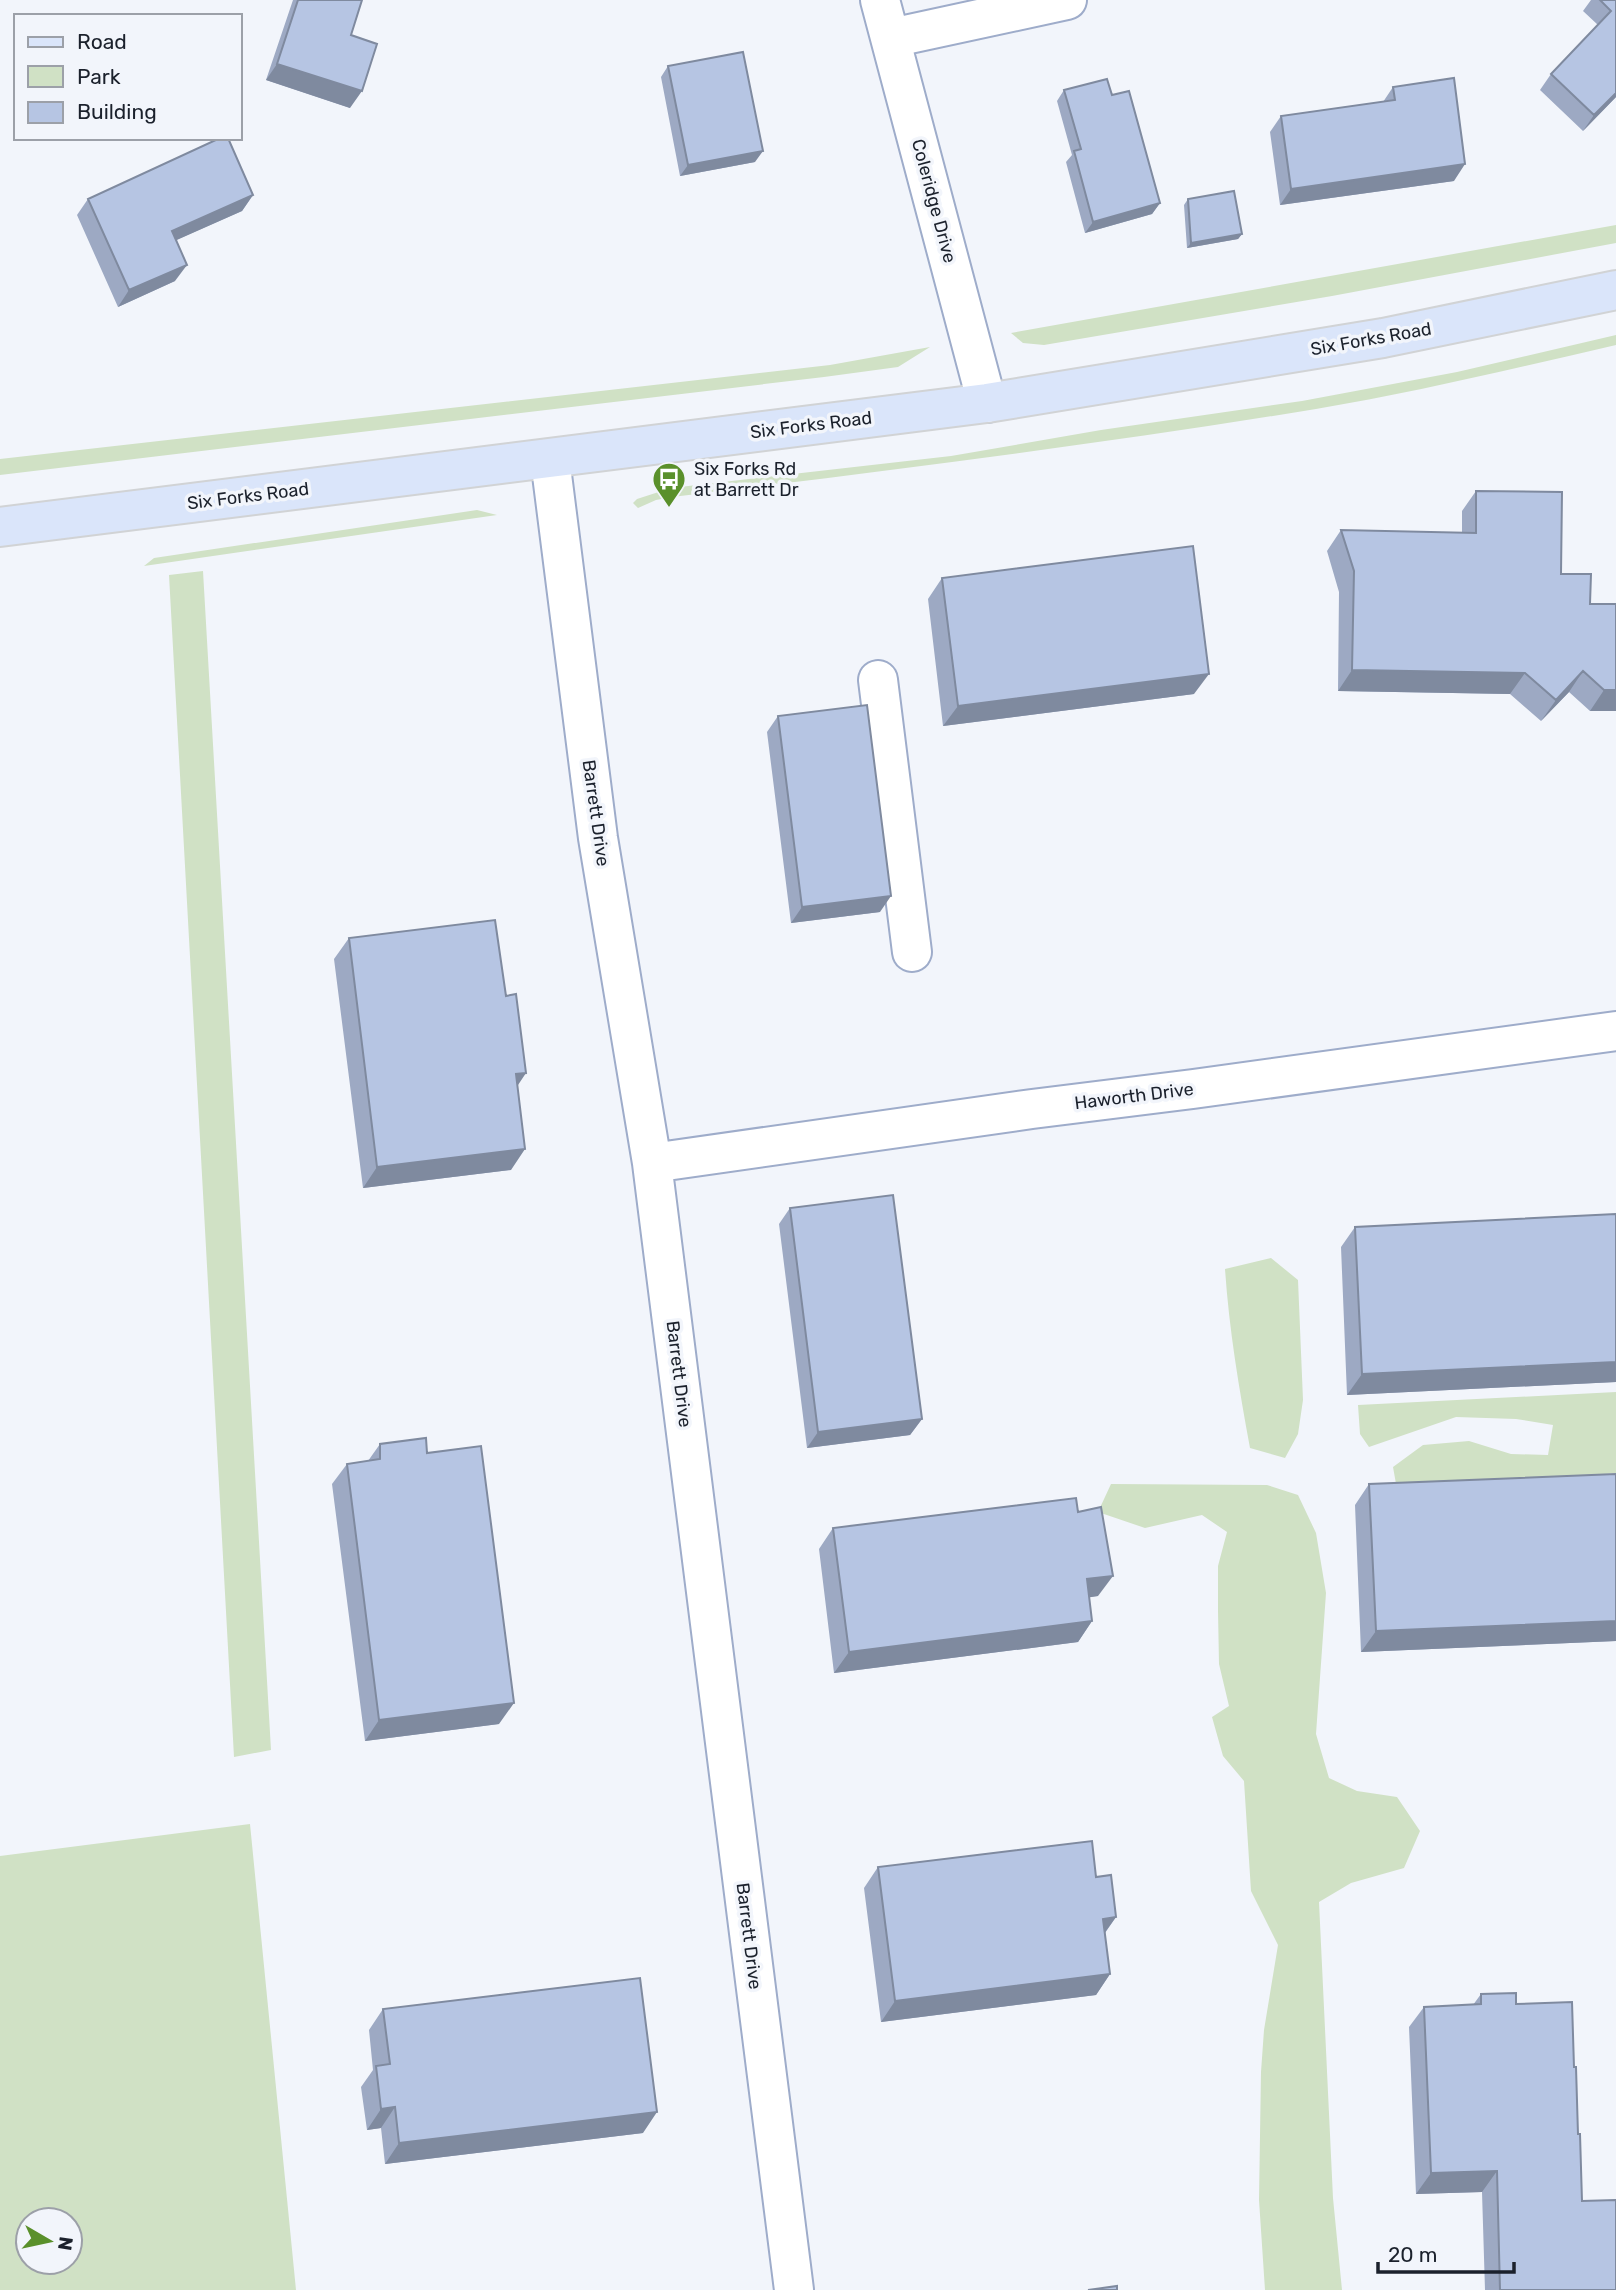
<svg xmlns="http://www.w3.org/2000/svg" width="1616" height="2290" font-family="Rubik,sans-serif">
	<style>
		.green { fill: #d0e1c5; fill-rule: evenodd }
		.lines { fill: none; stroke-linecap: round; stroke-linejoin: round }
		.minor-casing { stroke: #9eacca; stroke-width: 42 }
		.major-casing { stroke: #d1d3d5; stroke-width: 42 }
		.minor { stroke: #fff; stroke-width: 38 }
		.major { stroke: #dae5fa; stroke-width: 38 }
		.wall { fill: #9da9c3 }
		.shaded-wall { fill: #7f8a9f }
		.building { fill: #b6c5e3; stroke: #7f8a9f; stroke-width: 2 }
		.labels { text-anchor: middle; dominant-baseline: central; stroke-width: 7; stroke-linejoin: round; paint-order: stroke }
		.street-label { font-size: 18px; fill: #1b212c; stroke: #f2f5fb }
		.poi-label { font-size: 18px; fill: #1b212c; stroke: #f2f5fb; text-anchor: start }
	</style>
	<rect width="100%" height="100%" fill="#f2f5fb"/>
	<path class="green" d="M1616 225V243L1332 296 1044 345 1023 343 1011 333Z
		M1616 335V345C1516 368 1417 392 1316 409 1102 444 887 471 672 497L656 500 638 508 633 503 637 499 671 488 951 456 1101 430 1302 401 1457 372Z
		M930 347 898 367 824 377 0 475V459L830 365Z
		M477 510 497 515 144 566 154 558Z
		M203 571 271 1750 234 1757 169 575Z
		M1271 1258 1298 1280 1303 1400 1298 1434 1285 1458 1250 1448C1239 1388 1229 1329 1225 1269Z
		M1616 1392V1473L1398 1495 1393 1467 1423 1445 1469 1441 1511 1454 1548 1455 1553 1425 1516 1419 1456 1417 1369 1447 1360 1434 1358 1405Z
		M1111 1484 1267 1485 1298 1495 1316 1533 1326 1593 1316 1734 1329 1778 1357 1791 1397 1797 1420 1831 1404 1868 1351 1883 1319 1902 1333 2198 1342 2290H1265L1259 2200 1261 2072 1264 2030 1278 1945 1251 1891 1244 1781 1223 1756 1212 1717 1229 1706 1219 1664 1218 1611V1566L1227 1532 1202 1515 1145 1528 1098 1512Z
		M250 1824 296 2290H0V1856ZM28 2220H70V2262H28Z"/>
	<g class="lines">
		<defs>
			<path id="minor" d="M880 0 987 403
				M891 38 1067 0
				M550 459 598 838 652 1163 794 2290
				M878 680 912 952
				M652 1163 1032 1109 1193 1089 1616 1031"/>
			<path id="major" d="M0 527 987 403 1383 338 1616 290"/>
		</defs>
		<use href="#minor" class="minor-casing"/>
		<use href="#major" class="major-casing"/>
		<use href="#minor" class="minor"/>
		<use href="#major" class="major"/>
	</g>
	<path class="wall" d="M293 0H362L351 35 350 108 266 80Z
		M1591 0H1616V97L1583 131 1540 90 1551 74 1598 25 1583 11Z
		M668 66 755 162 680 176 661 77Z
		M1393 87 1454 181 1280 205 1270 132 1281 116 1383 102Z
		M1064 90 1112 95 1160 203 1152 214 1085 233 1066 162 1072 155 1057 101Z
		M253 195 242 211 176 240 175 281 118 307 77 215 88 199Z
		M1188 199 1242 234 1238 239 1187 248 1184 205Z
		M1476 491 1590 604H1616V711H1590L1569 692 1541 721 1510 694 1338 691 1339 592 1327 551 1341 530 1462 533V511Z
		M942 578 1194 694 943 726 928 599Z
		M778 716 880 912 791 923 767 732Z
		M349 938 517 1085 511 1170 363 1188 334 959Z
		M790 1208 922 1419 910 1435 807 1448 779 1224Z
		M1616 1214V1382L1347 1395 1341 1247 1355 1227Z
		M380 1444 427 1453 499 1724 365 1741 332 1484 347 1464 368 1461Z
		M1616 1474V1641L1361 1652 1355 1505 1369 1484Z
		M1078 1512 1098 1596 1089 1597 1092 1621 1078 1642 834 1673 819 1549 833 1528Z
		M878 1867 1096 1877 1116 1917 1105 1933 1110 1974 1096 1995 881 2022 864 1888Z
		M1481 1994 1516 2004 1574 2067 1582 2201 1616 2290H1485L1482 2192 1416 2194 1409 2027 1424 2007 1473 2005Z
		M383 2009 643 2133 385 2164 381 2128 367 2130 361 2087 373 2070 369 2030Z"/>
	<path class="shaded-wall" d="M277 64 362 91 350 108 266 80Z
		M1616 93V97L1583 131 1594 115Z
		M763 151 755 162 680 176 688 165Z
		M1465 164 1454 181 1280 205 1291 189Z
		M253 195 242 211 161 247 172 231Z
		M1160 203 1152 214 1085 233 1093 222Z
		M1242 234 1238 239 1187 248 1191 243Z
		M187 265 175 281 118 307 129 290Z
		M1352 670 1525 673 1510 694 1338 691Z
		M1583 671 1569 692 1541 721 1556 700Z
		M1209 674 1194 694 943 726 958 706Z
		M1604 690H1616V711H1590Z
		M891 896 880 912 791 923 802 907Z
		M526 1073 512 1094 516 1074Z
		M525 1149 511 1170 363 1188 377 1167Z
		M1616 1362V1382L1347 1395 1362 1374Z
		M922 1419 910 1435 807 1448 818 1432Z
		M1113 1576 1098 1596 1072 1600 1087 1579Z
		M1092 1621 1078 1642 834 1673 849 1652Z
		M1616 1621V1641L1361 1652 1376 1631Z
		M514 1703 499 1724 365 1741 379 1720Z
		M1116 1917 1101 1938 1103 1919Z
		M1110 1974 1096 1995 881 2022 895 2001Z
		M395 2107 381 2128 367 2130 381 2109Z
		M657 2112 643 2133 385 2164 399 2143Z
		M1497 2171 1482 2192 1416 2194 1431 2173Z"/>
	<path class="building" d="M298 0H362L351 35 377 44 362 91 277 64Z
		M1600 0H1616V93L1594 115 1551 74 1611 11Z
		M743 52 763 151 688 165 668 66Z
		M1454 78 1465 164 1291 189 1281 116 1395 100 1393 87Z
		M1107 79 1112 95 1129 91 1160 203 1093 222 1074 151 1081 149 1064 90Z
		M220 138H228L253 195 172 231 187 265 129 290 88 199Z
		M1234 191 1242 234 1191 243 1188 199Z
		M1476 491 1562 492 1561 574H1591L1590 604H1616V690H1604L1583 671 1556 700 1525 673 1352 670 1354 571 1341 530 1476 533Z
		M1193 546 1209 674 958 706 942 578Z
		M867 705 891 896 802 907 778 716Z
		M495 920 506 996 516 994 526 1073 516 1074 525 1149 377 1167 349 938Z
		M893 1195 922 1419 818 1432 790 1208Z
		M1616 1214V1362L1362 1374 1355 1227Z
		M426 1438 427 1453 481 1446 514 1703 379 1720 347 1464 380 1459V1444Z
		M1616 1474V1621L1376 1631 1369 1484Z
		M1076 1498 1078 1512 1101 1507 1113 1576 1087 1579 1092 1621 849 1652 833 1528Z
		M1092 1841 1096 1877 1111 1875 1116 1917 1103 1919 1110 1974 895 2001 878 1867Z
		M640 1978 657 2112 399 2143 395 2107 381 2109 376 2066 390 2064 383 2009Z
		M1516 1993V2004L1572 2002 1574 2067H1576L1578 2134H1580L1582 2201 1616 2200V2290H1500L1497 2171 1431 2173 1424 2007 1481 2004V1994Z
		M1117 2286V2290H1088Z"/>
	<defs>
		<symbol id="bus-pin" viewBox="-11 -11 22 30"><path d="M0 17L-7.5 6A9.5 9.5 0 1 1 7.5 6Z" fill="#5a902b" stroke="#f2f5fb"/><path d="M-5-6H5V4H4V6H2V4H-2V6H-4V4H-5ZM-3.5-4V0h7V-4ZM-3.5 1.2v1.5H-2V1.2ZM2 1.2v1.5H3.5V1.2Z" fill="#fff"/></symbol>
	</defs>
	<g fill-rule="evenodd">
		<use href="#bus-pin" x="650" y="460" width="38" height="52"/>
	</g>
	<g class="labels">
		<g class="street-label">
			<text transform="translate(934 201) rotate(75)">Coleridge Drive</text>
			<text transform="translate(1371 339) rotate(-10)">Six Forks Road</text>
			<text transform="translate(811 425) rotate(-7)">Six Forks Road</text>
			<text transform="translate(248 496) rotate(-7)">Six Forks Road</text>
			<text transform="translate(596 813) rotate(82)">Barrett Drive</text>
			<text transform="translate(1134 1096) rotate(-7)">Haworth Drive</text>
			<text transform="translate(679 1374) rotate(83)">Barrett Drive</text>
			<text transform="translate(749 1936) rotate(83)">Barrett Drive</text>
		</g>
		<g class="poi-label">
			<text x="694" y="469">Six Forks Rd<tspan x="694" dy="21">at Barrett Dr</tspan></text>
		</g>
	</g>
	<rect x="14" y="14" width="228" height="126" fill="#f2f5fb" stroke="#9ca0a8" stroke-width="2"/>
	<rect x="28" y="37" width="35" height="10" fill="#dae5fa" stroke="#9ca0a8" stroke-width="2"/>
	<text x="77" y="49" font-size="21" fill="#1b212c">Road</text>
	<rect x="28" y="66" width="35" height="21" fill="#d0e1c5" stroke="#9ca0a8" stroke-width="2"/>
	<text x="77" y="84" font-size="21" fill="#1b212c">Park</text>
	<rect x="28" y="102" width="35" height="21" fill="#b6c5e3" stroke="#9ca0a8" stroke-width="2"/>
	<text x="77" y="119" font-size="21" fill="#1b212c">Building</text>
	<g transform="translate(49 2241) rotate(99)"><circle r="33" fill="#f2f5fb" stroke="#9ca0a8" stroke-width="2"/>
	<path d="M0-5L12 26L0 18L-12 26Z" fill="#5a902b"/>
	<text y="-10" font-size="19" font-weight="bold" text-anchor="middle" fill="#1b212c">N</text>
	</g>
	<path d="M1378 2262v10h136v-10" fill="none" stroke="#1b212c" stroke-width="3.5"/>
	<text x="1388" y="2262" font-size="21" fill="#1b212c" stroke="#f2f5fb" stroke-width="5" paint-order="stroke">20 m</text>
</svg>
